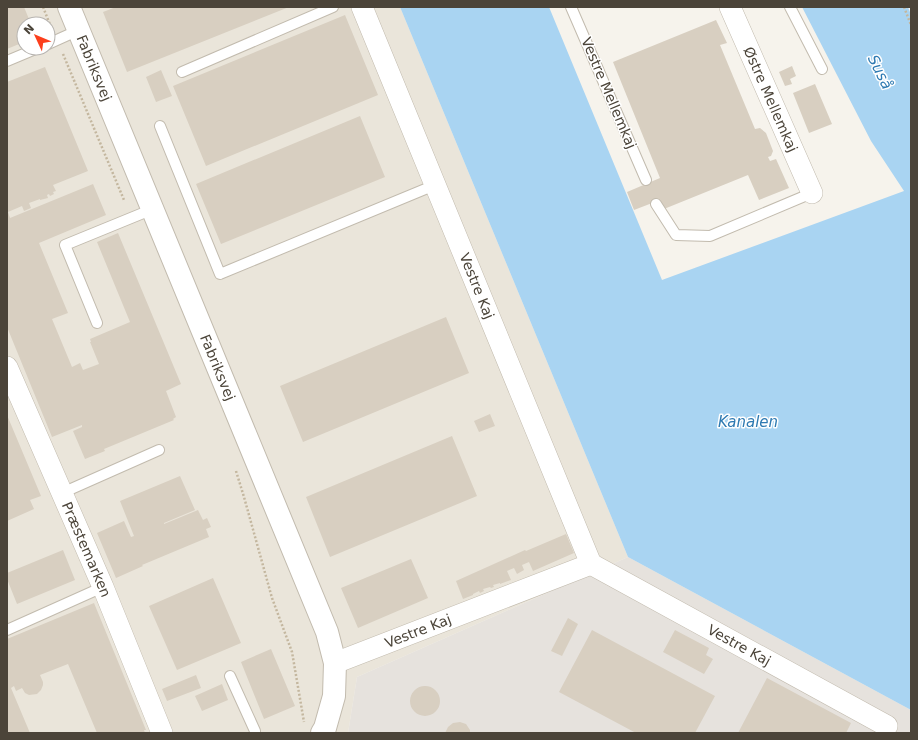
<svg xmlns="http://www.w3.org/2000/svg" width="918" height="740" font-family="'DejaVu Sans',sans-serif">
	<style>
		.residential { fill: #eae5da; fill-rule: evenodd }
		.industrial { fill: #e6e2dd }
		.water { fill: #a9d4f2 }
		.building { fill: #d8cfc1 }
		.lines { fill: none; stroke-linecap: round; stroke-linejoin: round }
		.service-casing { stroke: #c2bbae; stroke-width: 12 }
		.minor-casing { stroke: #c2bbae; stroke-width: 22 }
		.tertiary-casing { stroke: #c2bbae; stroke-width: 24 }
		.path { stroke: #c4b79f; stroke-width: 2.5; stroke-dasharray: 2 2; stroke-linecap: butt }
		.service { stroke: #fff; stroke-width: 10 }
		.minor { stroke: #fff; stroke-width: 21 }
		.tertiary { stroke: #fff; stroke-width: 22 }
		.labels { text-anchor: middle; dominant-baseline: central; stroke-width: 3; stroke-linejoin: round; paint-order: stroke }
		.street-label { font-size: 14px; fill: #4b4439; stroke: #fff }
		.water-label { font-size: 15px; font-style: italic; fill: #2e7ab2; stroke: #fff }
	</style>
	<rect width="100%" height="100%" fill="#f6f3ec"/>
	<path class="residential" d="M7 7H400L628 557 357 677 348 733H7ZM24 24H48V48H24Z"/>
	<path class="industrial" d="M628 557 911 710V733H348L357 677Z"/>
	<path class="water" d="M400 7H549L662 280 904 191 871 141 802 7H908L911 15V710L628 557Z"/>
	<path class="building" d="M7 7H24L31 24H24V42L7 49Z
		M116 7H289L127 72 103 12Z
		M345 15 378 95 206 166 173 86Z
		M716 20 727 43 720 45 755 129 760 128 766 133 773 151 771 156 768 157 770 161 776 159 789 188 759 200 748 175 664 209 660 200 634 210 627 192 660 178 613 62Z
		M792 66 796 76 790 79 792 84 785 86 779 72Z
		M45 67 88 171 53 185 56 191 53 192 54 194 50 196 49 194 47 195 48 198 40 200V199L29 203 31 208 24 211 22 206 8 212 10 218 93 184 106 215 39 243 68 313 52 319 72 367 80 363 83 370 99 364 90 342H91L90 339 130 322 97 242 118 233 181 384 166 391 176 417 173 419 174 420 104 449 105 451 85 459 73 431 82 427V425L52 437 7 327V82Z
		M161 70 172 96 156 102 146 77Z
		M815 84 832 124 809 133 793 93Z
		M360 116 385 177 221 244 196 184Z
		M446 317 469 373 303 442 280 386Z
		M490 414 495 426 479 432 474 421Z
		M7 415 41 496 30 500 34 509 7 521Z
		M452 436 477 496 330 557 306 497Z
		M180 476 195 510 164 523V524L198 510 203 520 207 518 211 527 206 529 209 537 142 565 143 566 116 578 97 533 124 521 131 537 134 536 120 501Z
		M566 534 574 553 533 571 529 562 522 565 524 570 517 574 514 568 507 571 511 580 500 584V583L493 585 494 587 491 588 490 587 483 589 484 591 480 593 479 591 473 594V595L463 599 456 581 525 550 526 551Z
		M63 550 75 580 17 604 7 579V573Z
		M411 559 428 598 358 628 341 588Z
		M213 578 241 643 177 670 149 606Z
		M94 603 146 730H144L145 733H97L68 664 40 675 43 682V685L41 690 37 694 29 695 25 693 22 688 16 691 14 686 11 688 30 733H7V639Z
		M568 618 578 624 562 656 551 651Z
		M592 630 715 696 695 733H636L559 692Z
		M675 630 709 648 706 655 713 659 704 674 663 652Z
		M271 649 295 706 264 719 241 662Z
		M196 675 201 688 167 701 162 689Z
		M767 678 851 723 846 733H738Z
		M222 684 228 700 202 711 195 696Z
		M410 701a15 15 0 1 1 30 0a15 15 0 1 1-30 0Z
		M460 722 466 724 470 730V733H445L448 727 453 723Z"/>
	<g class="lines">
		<defs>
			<path id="service" d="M571 7 646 180
				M790 7 822 69
				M48 44 79 30
				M7 61 38 48
				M182 72 333 7
				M160 126 220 274 435 185
				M656 204 676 235 710 236 812 193
				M97 323 65 245 153 209
				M62 493 159 450
				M7 630 103 587
				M230 676 255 731V733"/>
			<g id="minor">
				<path id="s1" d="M730 7 812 193"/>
				<path id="s2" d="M7 367 103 587 162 733"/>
				<path id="s3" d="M591 564 887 726"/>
				<path id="s4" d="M335 663 591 564 362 7"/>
			</g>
			<g id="tertiary">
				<path id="s5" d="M69 7 327 632 335 663 334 696 325 728 322 733"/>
			</g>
		</defs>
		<use href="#service" class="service-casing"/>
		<use href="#minor" class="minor-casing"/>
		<use href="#tertiary" class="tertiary-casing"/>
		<path class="path" d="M43 7 51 27
			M904 7 911 25
			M63 54 124 200
			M236 471 244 497 272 598 292 652 304 722"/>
		<use href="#service" class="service"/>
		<use href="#minor" class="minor"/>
		<use href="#tertiary" class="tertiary"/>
	</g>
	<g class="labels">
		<g class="street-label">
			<text stroke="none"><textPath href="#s5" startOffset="66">Fabriksvej</textPath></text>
			<text transform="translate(609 93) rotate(67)">Vestre Mellemkaj</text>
			<text stroke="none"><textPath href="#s1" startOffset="101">Østre Mellemkaj</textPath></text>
			<text transform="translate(477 286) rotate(68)">Vestre Kaj</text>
			<text stroke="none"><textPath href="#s5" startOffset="390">Fabriksvej</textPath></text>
			<text stroke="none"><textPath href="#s2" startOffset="199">Præstemarken</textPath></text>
			<text stroke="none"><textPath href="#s4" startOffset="89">Vestre Kaj</textPath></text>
			<text stroke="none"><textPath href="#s3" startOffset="169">Vestre Kaj</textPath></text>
		</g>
		<g class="water-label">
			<text transform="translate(880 72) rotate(64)">Suså</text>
			<text x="748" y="422">Kanalen</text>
		</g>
	</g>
	<rect width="918" height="740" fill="none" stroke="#4b4439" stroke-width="16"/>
	<g transform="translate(36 36) rotate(314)"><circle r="19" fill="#ffffff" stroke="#b7b4b0"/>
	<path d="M0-3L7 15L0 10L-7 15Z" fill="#fc3f1d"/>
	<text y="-6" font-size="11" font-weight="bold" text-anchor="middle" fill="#4b4439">N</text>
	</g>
</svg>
